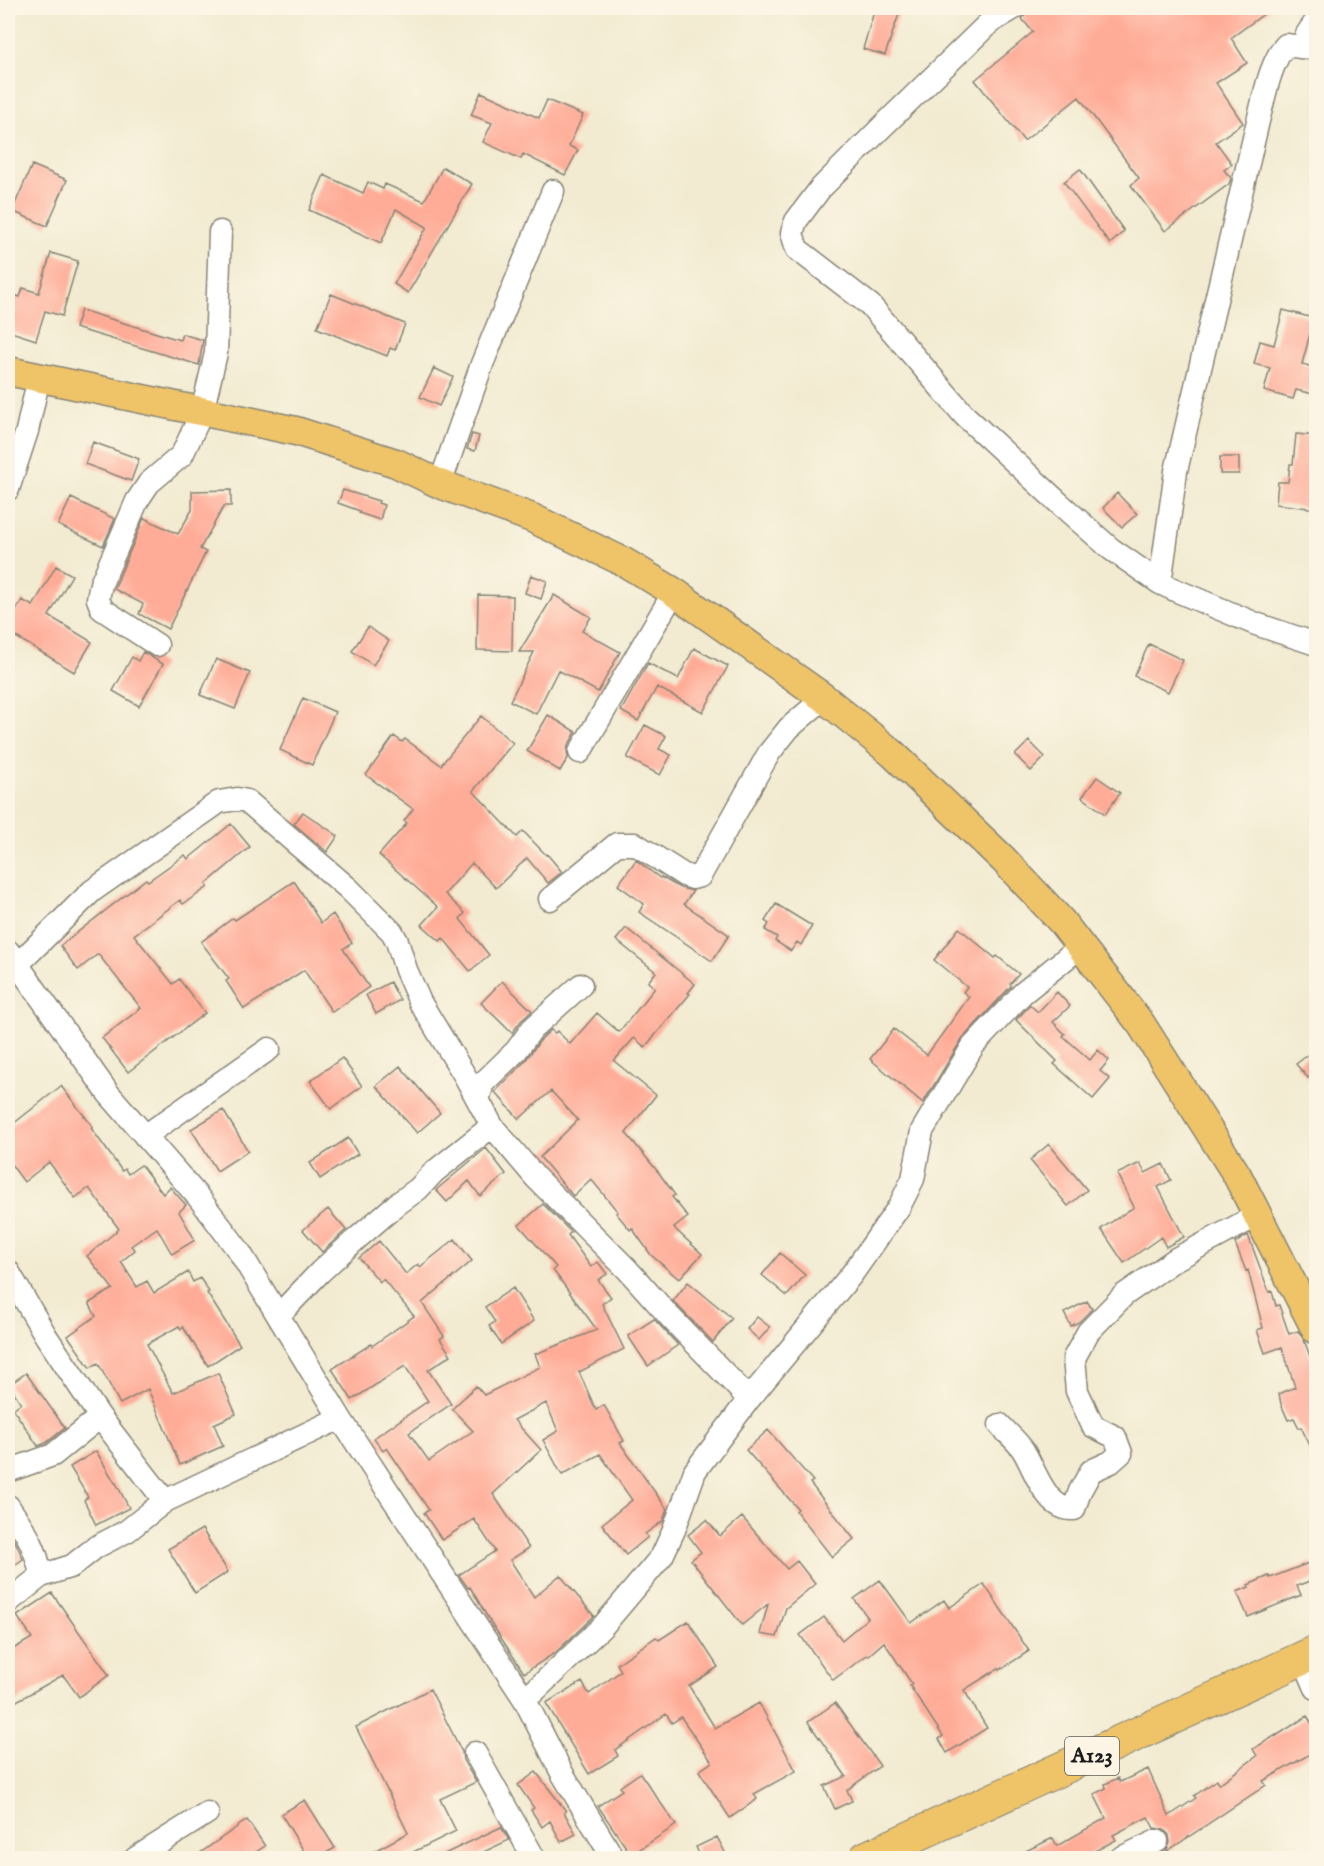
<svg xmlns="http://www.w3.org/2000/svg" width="1324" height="1866" font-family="'IM FELL English',serif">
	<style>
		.building { fill: #feac97 }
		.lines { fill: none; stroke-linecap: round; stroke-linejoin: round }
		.minor-casing { stroke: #878476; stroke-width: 25 }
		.major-casing { stroke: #878476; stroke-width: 31 }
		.highway-casing { stroke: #878476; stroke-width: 35 }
		.minor { stroke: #fff; stroke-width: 22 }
		.major { stroke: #efc469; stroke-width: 28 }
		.highway { stroke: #efc469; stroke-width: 33 }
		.labels { text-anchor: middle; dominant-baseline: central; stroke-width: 4.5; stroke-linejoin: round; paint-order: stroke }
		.shield { fill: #fcf5e5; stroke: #5f5d58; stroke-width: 1.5 }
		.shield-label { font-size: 22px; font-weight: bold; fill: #1c1c1c }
	</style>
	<rect width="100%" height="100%" fill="#fcf5e5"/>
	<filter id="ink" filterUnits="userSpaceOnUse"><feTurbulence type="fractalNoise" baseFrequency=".0167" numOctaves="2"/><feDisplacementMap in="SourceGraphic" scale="12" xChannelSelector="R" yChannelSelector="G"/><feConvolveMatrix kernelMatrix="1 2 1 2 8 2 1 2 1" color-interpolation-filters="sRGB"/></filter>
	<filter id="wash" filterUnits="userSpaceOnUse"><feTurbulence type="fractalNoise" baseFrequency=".008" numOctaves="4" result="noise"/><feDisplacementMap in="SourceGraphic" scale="24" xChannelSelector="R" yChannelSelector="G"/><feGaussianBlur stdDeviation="1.35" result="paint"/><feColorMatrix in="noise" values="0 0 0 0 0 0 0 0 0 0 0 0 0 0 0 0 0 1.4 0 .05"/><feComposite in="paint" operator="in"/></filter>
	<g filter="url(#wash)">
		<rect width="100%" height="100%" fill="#f2ebd1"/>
		<g id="blocks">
			<path class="building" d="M875 8H901L885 55 863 49Z
				M1027 8H1272L1231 38 1247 63 1216 83 1243 123 1216 142 1232 164 1224 170 1231 178 1229 184 1165 231 1131 185 1139 178 1079 97 1024 141 975 80 1033 32 1022 19 1026 14Z
				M481 92 539 118 547 100 583 115 569 146 578 150 565 175 523 154 521 159 483 142 492 123 471 115Z
				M32 165 67 180 47 226 12 211Z
				M443 167 472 184 408 293 394 284 427 227 396 209 381 243 309 210 324 175 363 193 368 182 383 189 385 184 424 201Z
				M1080 169 1124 231 1110 244 1064 182Z
				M51 253 78 261 62 316 45 311 36 340 8 331V293L20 297 23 288 39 293Z
				M331 294 405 324 395 350 390 348 387 356 317 328Z
				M81 310 180 340 182 334 203 340 199 365 75 328Z
				M1283 310 1317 319 1314 335 1310 334 1302 364 1317 368V395L1296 390 1293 399 1264 391 1270 368 1254 364 1260 341 1274 345Z
				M434 368 453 377 439 406 420 397Z
				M472 434 479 436 475 451 467 449Z
				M1296 434 1317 436V509L1276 504 1278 482H1288L1290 464H1293Z
				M93 442 139 459 131 481 85 464Z
				M1220 457H1239V474H1220Z
				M231 490V506H224L200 549 206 552 168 629 139 614 143 604 114 589 144 518 178 534 192 510V491Z
				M343 490 379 501 378 503 384 505 380 520 359 513 360 511 338 503Z
				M1117 493 1137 514 1122 527 1103 508Z
				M71 498 115 519 103 546 58 525Z
				M56 566 72 575 49 616 92 642 74 672 8 632V624L22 600 33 606Z
				M531 575 547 581 541 599 525 593Z
				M478 595 513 596 512 651 477 650Z
				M554 595 591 617 582 631 620 652 598 692 558 670 536 714 510 701 534 652H519Z
				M368 627 389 641 373 665 352 651Z
				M1149 644 1183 660 1168 692 1134 676Z
				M694 648 728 666 703 712 657 687 638 721 621 711 648 663 678 679Z
				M143 652 163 664 139 706 113 691 132 657 138 661Z
				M216 659 250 673 235 709 200 695Z
				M303 698 335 712 312 765 280 750Z
				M548 715 576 732 568 746 567 751 568 758 560 771 527 751Z
				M481 716 513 743 473 791 517 837 523 831 546 855 547 854 562 872 548 883 527 858 496 888 472 863 445 894 465 913 460 919 489 955 470 971 443 938 440 941 422 925 438 907 379 855 407 823 404 821 413 809 366 775 394 736 402 742 405 739 441 765Z
				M645 725 666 736 659 749 671 755 660 775 627 758Z
				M1029 741 1045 757 1031 771 1015 755Z
				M1097 777 1120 793 1105 814 1082 797Z
				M303 812 338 836 327 852 294 824Z
				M231 824 250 847 206 884 208 887 183 904 180 900 134 935 173 984 179 979 205 1013 128 1072 102 1038 141 1008 98 954 78 970 60 946 146 879 148 881 185 855 188 859Z
				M636 860 660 878 661 877 680 888 693 891 684 904 729 935 712 961 639 912 644 904 618 885Z
				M294 881 321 923 333 914 352 943 343 949 369 987 332 1012 304 970 244 1009 226 981 229 979 201 942 233 918 235 920Z
				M776 904 812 926 801 945 797 942 791 951 775 941 777 937 765 930 769 924 765 921Z
				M626 928 695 984 688 993 690 994 645 1047 634 1038 614 1061 656 1095 626 1133 659 1173 675 1195 672 1197 688 1217 674 1228 702 1254 679 1279 651 1255 632 1228 630 1230 616 1213 618 1212 591 1179 573 1196 540 1157 578 1120 551 1091 519 1119 495 1092 525 1061 542 1038 551 1030 555 1033 557 1031 570 1044 597 1013 619 1032 655 988 648 982 656 972 616 940Z
				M959 928 995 958 997 956 1019 974 1010 984 1011 986 962 1039 923 1103 870 1059 894 1029 927 1055 969 997 963 992 967 987 934 960Z
				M502 981 532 1011 521 1021 512 1033 481 1003Z
				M390 982 400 1000 376 1014 366 995Z
				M1057 992 1070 1006 1053 1022 1065 1034 1063 1036 1090 1060 1098 1050 1109 1060 1100 1071 1110 1079 1093 1099 1054 1064 1057 1061 1016 1020 1030 1005 1038 1012Z
				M1317 1048V1071L1308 1078 1296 1064Z
				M342 1058 362 1086 331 1109 310 1081Z
				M400 1066 440 1113 417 1133 376 1086Z
				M61 1086 93 1127 91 1128 122 1171 125 1169 128 1174 141 1165 163 1194 170 1187 186 1205 179 1212 195 1240 172 1254 157 1228 131 1246 135 1250 121 1262 137 1287 147 1281 154 1293 188 1272 193 1282 200 1278 209 1292 207 1293 240 1345 208 1366 183 1327 181 1329 179 1326 147 1344 173 1393 218 1373 236 1414 214 1424 223 1446 180 1465 148 1389 120 1404 98 1363 90 1368 68 1336 96 1316 89 1303 113 1289 87 1256 119 1229 89 1188 75 1198 49 1162 24 1182 8 1160V1128Z
				M223 1110 248 1151 217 1171 191 1129Z
				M348 1138 358 1154 320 1179 310 1163Z
				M1049 1144 1087 1190 1068 1206 1030 1160Z
				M486 1148 506 1174 480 1196 469 1181 447 1202 436 1190Z
				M1140 1163 1145 1173 1163 1164 1171 1180 1158 1187 1184 1237 1166 1247 1161 1237 1124 1263 1101 1229 1134 1207 1117 1174Z
				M543 1204 571 1232 568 1235 591 1267 598 1262 607 1274 598 1280 611 1297 602 1304 624 1349 579 1372 596 1410 604 1405 624 1441 620 1443 667 1509 663 1521 645 1534 648 1537 626 1555 602 1524 632 1500 600 1454 562 1475 543 1440 558 1431 546 1403 514 1420 541 1450 493 1494 529 1548 510 1560 534 1597 560 1575 594 1616 555 1653 524 1673 488 1618 470 1587 468 1588 459 1575 495 1551 474 1519 442 1540 424 1513 429 1510 387 1448 383 1451 374 1438 428 1401 405 1366 352 1400 332 1369 371 1344 372 1346 414 1316 383 1279 380 1282 359 1258 379 1241 406 1274 418 1264 420 1267 455 1239 472 1261 422 1303 444 1336 440 1339 451 1355 428 1370 451 1404 409 1433 429 1461 473 1431 452 1409 476 1386 484 1395 540 1367 535 1354 597 1330 553 1270 556 1267 519 1225Z
				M328 1209 346 1230 322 1252 303 1230Z
				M1248 1235 1269 1292 1272 1291 1276 1306 1279 1305 1289 1334 1298 1331 1304 1340 1317 1375V1460L1301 1427 1299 1428 1294 1418 1288 1420 1281 1404 1279 1394 1295 1387 1282 1347 1265 1353 1257 1330 1263 1328 1248 1270 1246 1271 1235 1243Z
				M780 1253 805 1275 787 1296 762 1275Z
				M688 1282 732 1318 713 1342 673 1301Z
				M513 1288 534 1321 501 1344 489 1326 495 1322 485 1307Z
				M1087 1301 1092 1309 1079 1322 1071 1326 1064 1313Z
				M757 1317 770 1327 759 1340 747 1329Z
				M654 1319 678 1345 648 1366 628 1336Z
				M26 1373 65 1428 46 1443 38 1446 13 1409 21 1403 9 1385Z
				M768 1430 813 1481 810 1483 854 1539 832 1557 796 1511 798 1509 746 1450Z
				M96 1451 115 1483H116L129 1508 96 1525 84 1500 88 1497 70 1467Z
				M742 1517 787 1569 797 1561 815 1584 786 1608 777 1637 760 1634 768 1604 742 1625 691 1560 701 1552 688 1535 707 1520 720 1536Z
				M202 1529 228 1572 195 1593 168 1549Z
				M8 1530 17 1545 23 1559 8 1570Z
				M1311 1562 1317 1578 1297 1586 1301 1595 1248 1617 1237 1592 1249 1587 1248 1585 1269 1576 1270 1578Z
				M880 1580 911 1623 944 1600 949 1608 984 1584 1029 1651 1000 1670 999 1668 964 1690 987 1728 947 1753 939 1739 943 1736 910 1686 912 1684 884 1642 868 1656 867 1655 833 1680 800 1635 824 1617 842 1640 868 1618 854 1599Z
				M52 1593 109 1675 79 1697 63 1675 8 1706V1652L32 1638 17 1616Z
				M688 1621 718 1667 689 1686 715 1728 759 1703 796 1771 754 1794 757 1799 730 1818 699 1771 712 1762 681 1717 672 1723 666 1714 615 1750 618 1756 589 1774 546 1703 582 1682 589 1694 621 1671 617 1664 656 1637 659 1640Z
				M430 1689 462 1752 463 1760 476 1782 440 1799 456 1831 401 1858H361L408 1833 356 1727Z
				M835 1703 880 1766 847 1790 852 1801 835 1809 824 1786 846 1776 808 1722Z
				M1307 1716 1317 1731V1750L1263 1781 1266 1785 1166 1852 1170 1843 1169 1835 1164 1830 1154 1828 1148 1817 1113 1835 1116 1840 1082 1858H1011L1053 1838 1057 1846 1106 1818 1094 1794 1106 1788 1105 1784 1118 1778 1120 1782 1148 1769 1169 1816 1196 1798 1194 1796 1217 1780 1219 1784 1257 1756 1253 1749 1276 1735V1736Z
				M536 1772 566 1811 564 1812 576 1834 561 1842 550 1821 542 1827 531 1810 534 1808 518 1785Z
				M640 1773 676 1825 631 1855 598 1806 622 1790 620 1787Z
				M305 1800 335 1848 317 1858H308L281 1814Z
				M247 1820 265 1846 247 1858H193Z
				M501 1827 509 1840 471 1858H436Z
				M717 1837 728 1858H701L696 1847Z"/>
		</g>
	</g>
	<g filter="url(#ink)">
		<use href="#blocks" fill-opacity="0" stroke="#878476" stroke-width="1.5"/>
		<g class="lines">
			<defs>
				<path id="minor" d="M1014 8 989 23 883 126 820 189 796 221 792 233 797 249 870 305 965 416 1060 504 1111 549 1160 583 1175 590 1256 624 1316 644
					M1304 46 1307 34 1316 21
					M440 484 482 364 553 191
					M8 489 27 431 39 377
					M1160 583 1176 471 1258 121C1264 99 1270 62 1286 45L1316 49
					M157 645 102 609 98 599 101 584 137 501 149 483 182 455 202 412 216 353 220 232
					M580 752 674 592
					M550 899 617 844H635L684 875 693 878 700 876 769 753 789 728 824 698
					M8 951 108 1093 199 1198 239 1251 340 1418 525 1700 562 1773 613 1858
					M8 970 18 964 92 891 219 802 237 799 247 801 349 889 392 932 397 941 406 970 420 1002 465 1076 492 1126 536 1178 627 1269 670 1317 749 1399
					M478 1100 483 1083 516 1051 532 1029 581 985
					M145 1136 269 1049
					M8 1271 46 1336 100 1417 165 1501
					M279 1315 320 1272 354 1241 396 1205 418 1189 434 1172 492 1126
					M1000 1425C1007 1433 1017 1441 1023 1450 1035 1469 1046 1511 1074 1509L1080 1491 1091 1471 1111 1462 1121 1453 1115 1437 1093 1426 1077 1391 1074 1358 1088 1332 1124 1295 1176 1259 1258 1215
					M8 1471 53 1455 100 1417
					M8 1506C25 1531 36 1545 41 1576
					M8 1602 41 1576 72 1566 96 1547 127 1531 165 1501 340 1418
					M1303 1658 1316 1688
					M525 1700 603 1626 662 1556 674 1530 695 1471 749 1399 852 1274 899 1207 913 1179 922 1131 973 1046 1023 993 1080 947
					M475 1753 534 1858
					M136 1858 207 1813
					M1121 1858 1157 1841"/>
				<path id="major" d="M8 371 296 431 396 463 440 484 532 518 624 562 674 592 824 698 892 753 1004 860 1061 921 1141 1024 1237 1175 1316 1330"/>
				<path id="highway" d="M866 1858 1316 1652"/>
			</defs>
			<use href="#minor" class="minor-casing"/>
			<use href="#major" class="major-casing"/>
			<use href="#highway" class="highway-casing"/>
			<use href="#minor" class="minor"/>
			<use href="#major" class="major"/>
			<use href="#highway" class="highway"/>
		</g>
	</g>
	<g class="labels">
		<rect class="shield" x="1065" y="1737" width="54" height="38" rx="4.5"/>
		<g class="shield-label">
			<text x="1092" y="1756">A123</text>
		</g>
	</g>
	<rect width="1324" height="1866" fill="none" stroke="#fcf5e5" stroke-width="30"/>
</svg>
